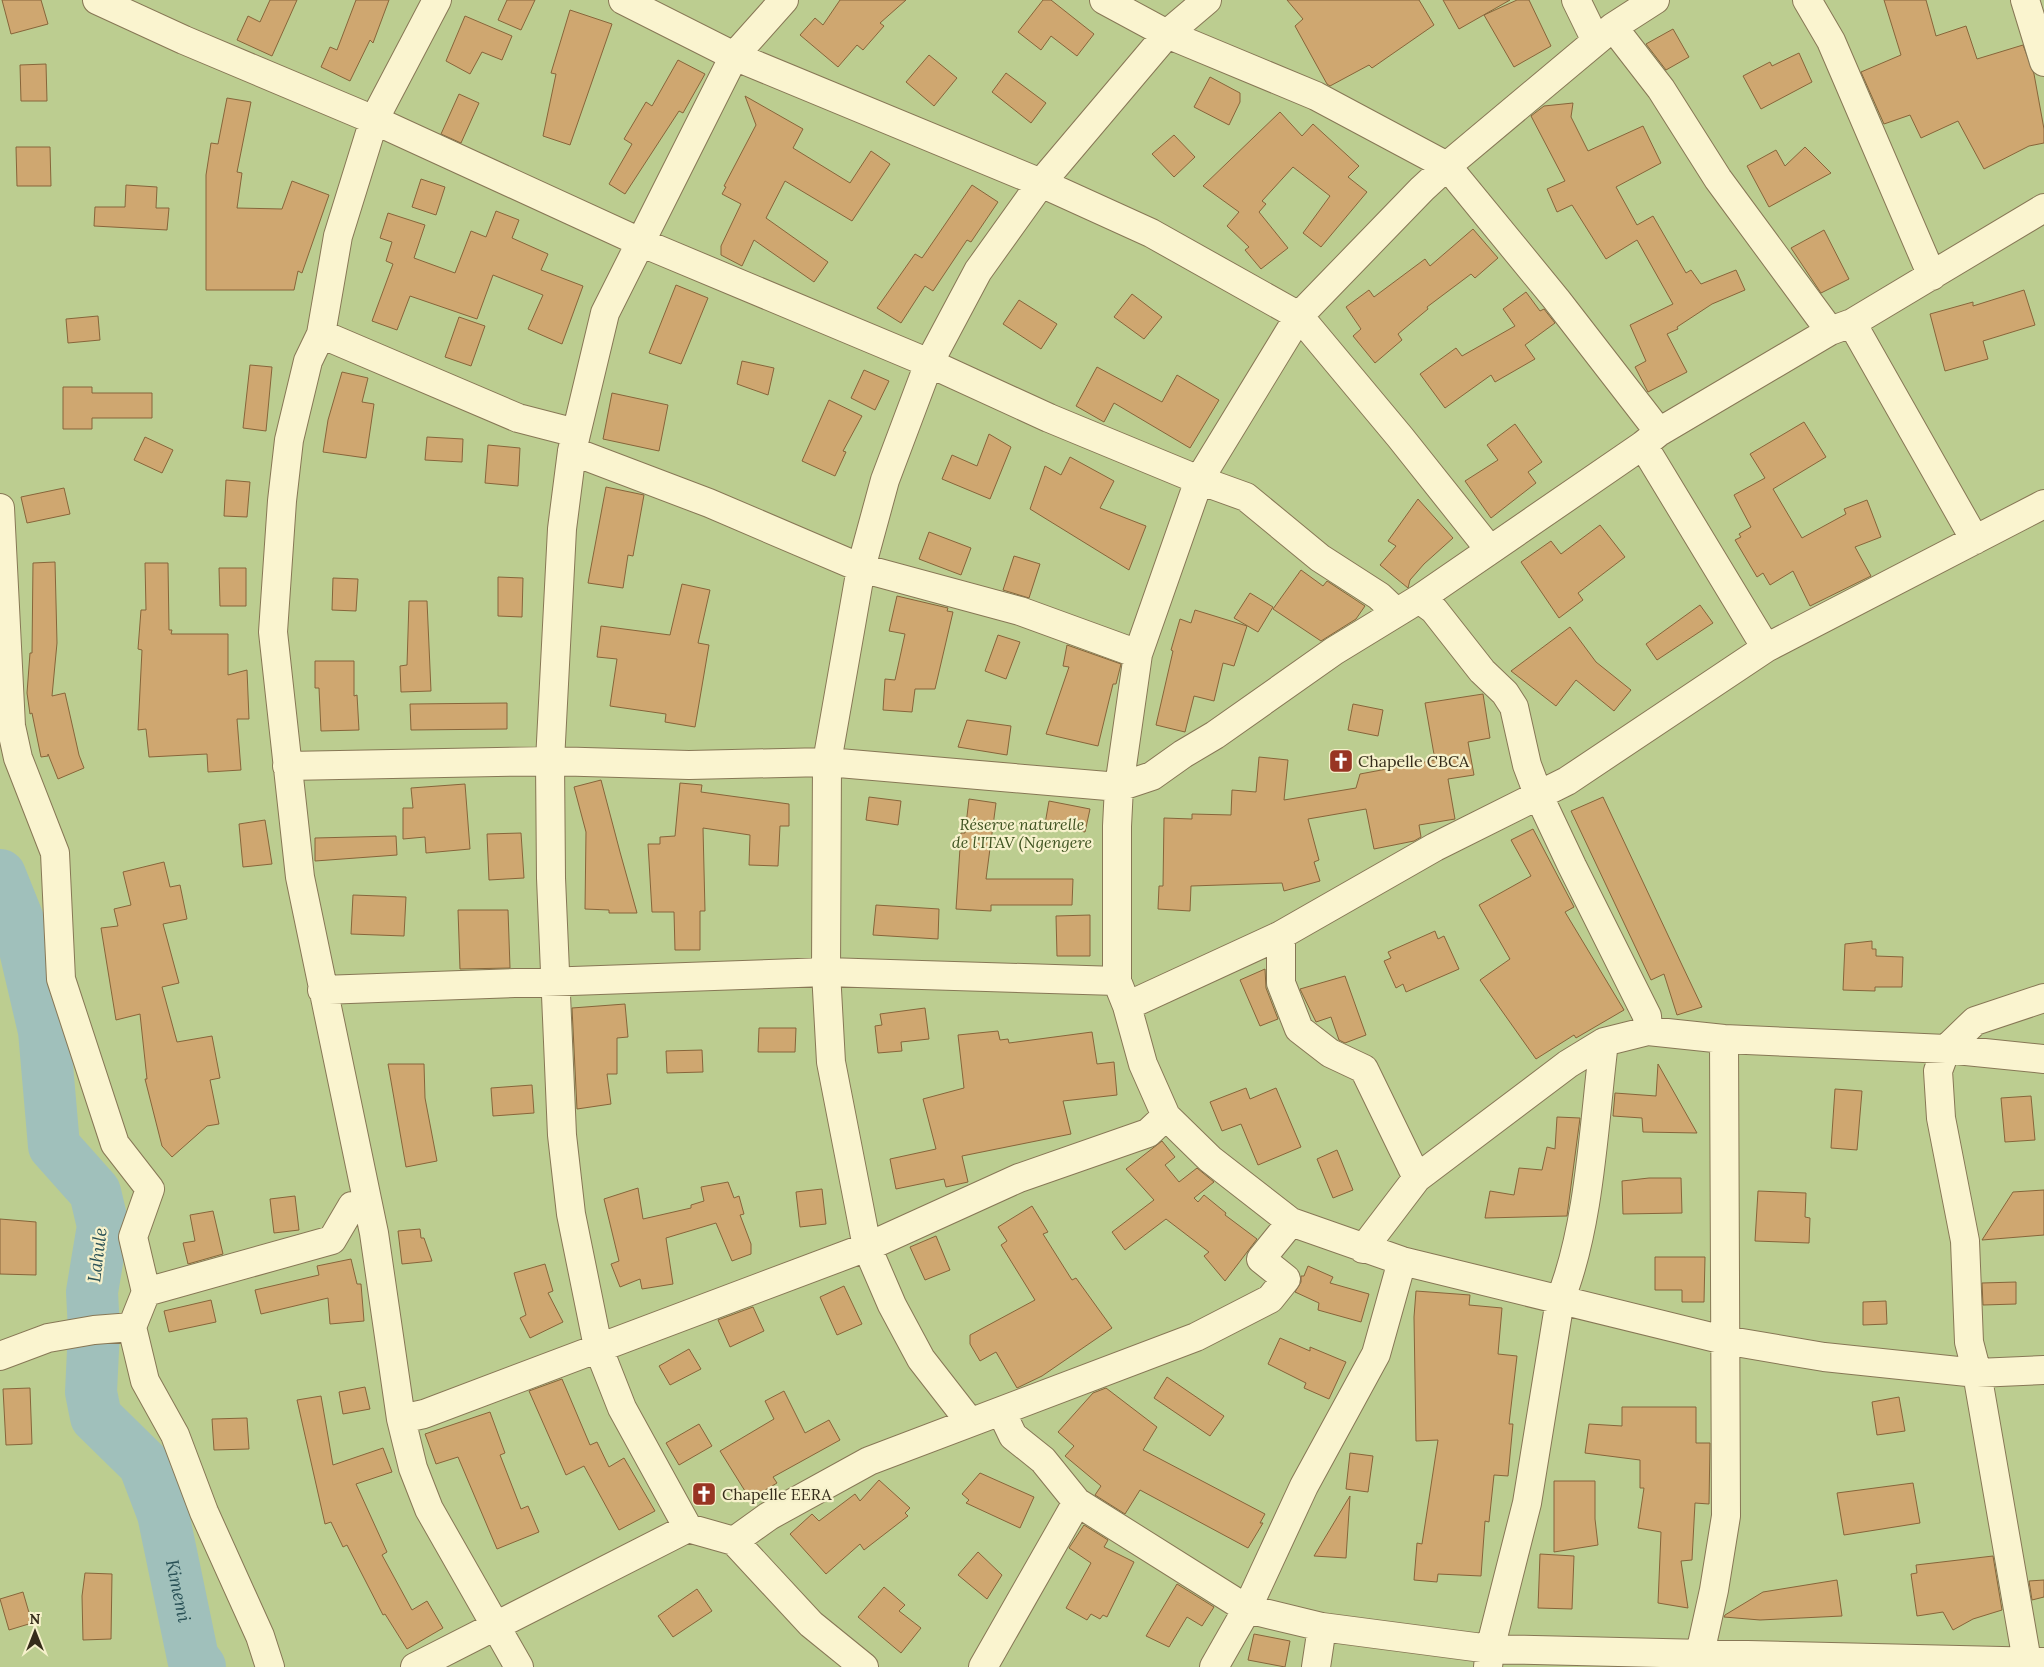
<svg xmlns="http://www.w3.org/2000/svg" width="2044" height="1667" font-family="Lora,serif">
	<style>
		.green { fill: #bccd90 }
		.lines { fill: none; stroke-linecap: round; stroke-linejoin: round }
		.river { stroke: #a0c0bb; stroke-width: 52 }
		.building { fill: #cfa770; stroke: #87653a }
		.minor-casing { stroke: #877755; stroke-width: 30 }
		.minor { stroke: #faf4cf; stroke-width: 28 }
		.labels { text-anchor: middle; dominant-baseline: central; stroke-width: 4.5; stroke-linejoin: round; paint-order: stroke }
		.poi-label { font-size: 16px; fill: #352c1a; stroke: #f6f1cb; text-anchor: start }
		.park-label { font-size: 16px; font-style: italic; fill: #3e5220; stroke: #f6f1cb }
		.water-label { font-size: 18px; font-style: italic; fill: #295156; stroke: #f6f1cb }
	</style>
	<rect width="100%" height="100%" fill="#efe8bc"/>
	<path class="green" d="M0 0H2044V1667H0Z"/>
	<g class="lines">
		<path class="river" id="s1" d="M0 875 18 920 44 1031 54 1146 95 1192 103 1226 92 1292 94 1330 91 1392 96 1417 144 1464 163 1514 193 1658 200 1667"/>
	</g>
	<path class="building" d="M2 0H41L48 24 11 34Z
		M270 0H297L272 56 237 40 248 16 260 22Z
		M356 0H389L373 43 370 40 350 81 321 67 330 47 337 50Z
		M507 0H535L521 30 498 20Z
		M840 0H906L880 23 884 26 863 50 857 45 838 67 800 35 815 18 823 25Z
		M1043 0H1051L1094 34 1077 56 1051 36 1041 50 1018 32Z
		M1287 0H1419L1434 25 1372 68 1369 65 1330 86 1327 84 1295 26 1303 19Z
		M1443 0H1510L1459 29Z
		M1517 0H1529L1551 46 1514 67 1484 15Z
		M1884 0H1926L1936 36 1966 26 1977 59 2023 45 2034 74 2044 129V143L2029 146 1984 169 1958 121 1921 138 1910 115 1884 124 1861 72 1901 55Z
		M570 10 612 24 570 145 543 136 556 74 551 73Z
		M465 16 512 36 502 60 482 52 470 74 446 61Z
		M1673 29 1689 57 1666 70 1646 44Z
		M1799 53 1812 82 1761 109 1743 76 1770 62 1772 66Z
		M929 55 957 78 934 106 906 82Z
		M678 60 705 74 683 113 679 111 625 194 609 184 632 144 624 139 646 102 652 106Z
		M46 64 47 101H21L20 65Z
		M1006 73 1046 103 1031 123 992 92Z
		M1210 77 1240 93V102L1229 125 1194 107Z
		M459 94 479 103 461 143 441 134Z
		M745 96 803 129 793 148 850 183 871 151 890 164 852 221 785 181 766 218 828 262 814 282 754 240 742 266 721 255V246L741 204 722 194 726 187 724 186 756 125Z
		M227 98 251 102 237 172 242 173 237 208 282 209 292 181 329 195 302 273 298 271 294 290H206V175L211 143 218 144Z
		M1573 103 1571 117 1588 151 1643 126 1661 163 1616 187 1637 225 1653 216 1686 273 1691 270 1701 284 1736 270 1745 290 1712 304 1677 327 1678 329 1667 334 1687 372 1648 392 1635 367 1646 361 1630 325 1673 304 1637 240 1606 259 1572 205 1557 212 1547 189 1565 181 1531 116 1544 106Z
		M1280 112 1302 136 1313 124 1359 166 1348 177 1367 192 1321 247 1303 233 1330 196 1293 167 1262 201 1266 204 1259 212 1288 248 1261 269 1245 250 1249 247 1227 226 1239 212 1203 186Z
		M1174 135 1195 157 1174 177 1152 154Z
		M16 147H50L51 186H17Z
		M1805 147 1831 173 1769 207 1747 166 1776 150 1785 166Z
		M421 179 445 187 436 215 412 207Z
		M126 185 157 187 156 208H169L167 230 94 226 95 207H125Z
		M972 185 998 202 971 242 967 240 933 291 925 286 901 323 877 308 915 254 922 258Z
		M496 211 519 220 512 238 548 254 541 270 583 286 562 344 528 329 543 295 493 275 477 319 410 296 397 330 372 321 393 264 386 261 392 242 380 238 388 213 425 225 414 258 455 273 471 231 486 237Z
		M1473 229 1498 258 1475 278 1471 274 1427 307 1428 309 1398 334 1402 340 1375 363 1353 336 1361 329 1346 307 1369 290 1374 297 1425 259 1430 266Z
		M1824 230 1849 279 1821 293 1791 248Z
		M676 285 708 298 681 364 649 353Z
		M2024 290 2035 325 1983 341 1988 359 1945 371 1930 314 1973 302V306Z
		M1526 292 1540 311 1544 309 1555 323 1525 345 1535 359 1495 382 1491 375 1445 408 1420 374 1456 348 1462 356 1515 326 1503 309Z
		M1132 294 1162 317 1144 339 1114 317Z
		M1019 300 1057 324 1041 349 1003 324Z
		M98 316 100 340 68 343 66 319Z
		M459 317 485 326 471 366 445 357Z
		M742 361 774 368 768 395 737 384Z
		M250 365 272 367 266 431 243 428Z
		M1097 367 1162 402 1177 375 1219 400 1190 448 1114 403 1104 422 1076 406Z
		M864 370 889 381 875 410 851 398Z
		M342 372 368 378 362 402 374 404 366 458 323 452 328 420Z
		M63 387H92V393H152V418H92V429H63Z
		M612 393 668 405 659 451 603 439Z
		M829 400 862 416 843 451 846 452 835 476 802 461Z
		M1804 422 1826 457 1773 489 1802 538 1846 514 1844 509 1867 500 1881 537 1855 547 1871 576 1810 606 1793 571 1770 585 1763 573 1757 577 1735 540 1741 537 1739 534 1751 527 1734 495 1765 478 1750 454Z
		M1515 424 1542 462 1528 472 1536 483 1491 518 1465 481 1498 460 1487 445Z
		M989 434 1011 447 990 499 942 479 952 455 977 466Z
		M145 437 173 450 162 473 134 460Z
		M427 437 463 439 462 462 425 460Z
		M488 445 520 448 518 486 485 483Z
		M1070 457 1114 481 1100 508 1146 526 1129 570 1030 509 1045 466 1061 475Z
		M226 480 250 482 247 517 224 516Z
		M606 487 644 495 633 556 628 555 623 588 588 583Z
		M64 488 70 514 27 523 21 497Z
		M1418 499 1453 538 1424 564 1410 580 1408 588 1380 565 1396 546 1388 541Z
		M1600 525 1625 557 1578 593 1583 600 1559 618 1521 562 1551 541 1561 554Z
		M929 532 971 548 961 575 919 559Z
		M1014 556 1040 564 1029 598 1003 590Z
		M55 562 57 643 52 696 65 693 79 755 84 768 58 779 48 754V756L41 757 32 713 30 714 27 693 30 653H32L33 563Z
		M145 563H168L169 630H172L171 634H228V675L247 670 249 719H237L241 770 208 772 207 754 149 757 146 729 138 730 142 650 138 649 141 610H146Z
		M219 568H246V606H220Z
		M1301 570 1323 586 1327 581 1365 606 1356 619 1321 641 1273 609Z
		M498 577 523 578 522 617 498 616Z
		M333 578 358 579 356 611 332 610Z
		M682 584 710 590 698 643 709 645 695 727 665 722 666 714 610 706 617 659 597 657 601 626 670 635Z
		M1250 593 1273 607 1258 632 1234 618Z
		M897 596 948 608 947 611 953 612 935 689H915L912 712 883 710 885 679 895 680 905 634 889 631Z
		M409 601H427L431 691 401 692 400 666 407 665Z
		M1700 605 1713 623 1657 660 1646 644Z
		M1195 610 1247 626 1234 666 1223 663 1214 701 1194 696 1185 732 1156 725 1173 651 1171 650 1180 619 1191 623Z
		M1570 627 1596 662 1631 690 1614 711 1576 680 1556 706 1511 671Z
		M998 635 1020 642 1006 679 985 671Z
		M1067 645 1121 664 1116 684H1113L1098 746 1046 734 1069 667 1063 666Z
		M315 661H354V696L357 695 359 730 321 731 319 688H315Z
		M1483 694 1490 738 1468 742 1474 775 1448 779 1455 819 1419 825 1421 837 1414 841 1374 849 1366 809 1308 819 1319 860 1314 862 1320 881 1284 891 1282 883 1191 886 1190 911 1158 909 1159 886H1163L1164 818 1192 819V814L1231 815 1232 790 1256 792 1259 757 1288 760 1284 800 1356 788 1360 774 1435 760 1425 703Z
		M507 703V729L411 730 410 704Z
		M1353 704 1383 710 1378 736 1348 730Z
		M967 720 1011 726 1007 755 958 747Z
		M601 780 620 852 637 913H609V910L585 909 586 832 574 787Z
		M680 783 702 785 701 792 789 804V826H780L778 866 749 865 750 835 703 828 705 911H700V950H675L674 912H652L648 844H660V837L675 836Z
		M465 784 470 849 426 853 425 837 403 839V808H413L411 788Z
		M869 797 901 801 898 825 866 820Z
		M1603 797 1682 965 1702 1007 1677 1015 1664 974 1651 980 1571 811Z
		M969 799 996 803 986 879H1073L1072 905H991V911L956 909 961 833H965Z
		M1049 801 1090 809 1085 832 1045 824Z
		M265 820 272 864 243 867 239 824Z
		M1533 829 1574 907 1565 912 1624 1010 1576 1038 1574 1035 1536 1059 1480 980 1510 959 1479 905 1531 876 1511 840Z
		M521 833 524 878 489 880 487 834Z
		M396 836 397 855 315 861V838Z
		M164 862 170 887 180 885 187 919 163 924 179 983 162 987 177 1042 212 1036 220 1078 210 1080 219 1124 207 1126 172 1157 162 1146 145 1079H147L140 1014 116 1020 101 928 118 926 114 909 131 905 123 872Z
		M353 895 406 897 404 936 351 934Z
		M876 905 939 909 938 939 873 935Z
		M458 910H508L510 968 460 969Z
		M1090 915V956H1057L1056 916Z
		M1435 931 1438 939 1444 936 1459 969 1406 992 1403 984 1396 988 1384 961 1391 958 1388 952Z
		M1872 941V949H1876V956L1903 957 1902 987H1875V991L1843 990 1845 944Z
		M1265 969 1266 988 1278 1019 1260 1026 1240 980Z
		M1345 976 1366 1035 1345 1043 1339 1040 1331 1017 1316 1022 1300 989Z
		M625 1004 628 1037 617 1038V1074H607L611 1104 577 1109 572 1008Z
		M925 1008 929 1039 901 1042 902 1051 878 1053 875 1026 882 1025 880 1014Z
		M759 1028H796L795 1052H758Z
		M998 1031 1000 1040 1008 1039 1009 1043 1092 1032 1097 1064 1114 1062 1117 1095 1063 1101 1071 1134 962 1156 968 1182 946 1187 944 1179 896 1189 890 1159 936 1149 923 1099 964 1088 958 1035Z
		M702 1050 703 1072 667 1073 666 1051Z
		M388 1064H424L425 1098 437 1161 406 1167Z
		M1658 1064 1697 1133 1643 1132 1642 1118 1613 1116 1615 1093 1656 1096Z
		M532 1085 534 1113 493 1116 491 1088Z
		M1246 1088 1250 1099 1276 1088 1301 1147 1258 1165 1241 1124 1222 1131 1210 1102Z
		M1835 1089 1862 1091 1857 1150 1831 1148Z
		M2031 1096 2035 1140 2005 1142 2001 1098Z
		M1557 1117 1580 1118 1567 1216 1485 1218 1490 1191 1514 1195 1519 1168 1542 1170 1547 1147 1555 1149Z
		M1162 1141 1175 1157 1165 1165 1179 1182 1197 1168 1214 1182 1194 1198 1198 1202 1204 1195 1226 1213 1225 1215 1257 1239 1225 1281 1204 1256 1209 1252 1166 1219 1125 1250 1112 1232 1154 1200 1126 1169Z
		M1337 1150 1353 1190 1333 1198 1317 1159Z
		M1649 1178H1681L1682 1213 1623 1214 1622 1181Z
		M728 1182 734 1198 739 1196 744 1214 740 1215 751 1244V1254L732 1261 716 1223 666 1238 673 1284 642 1289 640 1279 620 1287 611 1264 619 1261 604 1199 638 1188 643 1219 691 1208V1205L704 1201 701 1187Z
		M822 1189 826 1224 800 1227 796 1192Z
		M2044 1190V1235L1982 1240 2013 1192Z
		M1758 1191 1806 1193 1805 1217 1810 1218 1809 1243 1755 1241Z
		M295 1196 299 1230 274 1233 270 1199Z
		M1032 1206 1048 1232 1043 1234 1072 1280 1076 1278 1112 1328 1042 1376 1017 1388 996 1352 980 1361 970 1344V1335L1035 1300 1001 1245 1007 1241 998 1227Z
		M213 1211 223 1254 188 1264 183 1243 195 1241 190 1215Z
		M0 1219 36 1222V1275L0 1274Z
		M420 1229 421 1238H424L432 1261 402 1264 398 1231Z
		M936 1236 950 1270 925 1280 910 1247Z
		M1655 1257H1705L1704 1302H1682V1290H1655Z
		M351 1259 357 1284H361L364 1321 330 1324 328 1298 261 1314 255 1290 319 1275 317 1266Z
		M545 1264 553 1291 548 1293 563 1322 530 1338 520 1318 526 1315 514 1273Z
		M1308 1266 1333 1277 1330 1283 1369 1294 1361 1322 1318 1310 1319 1303 1295 1292 1301 1282V1276H1304Z
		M2016 1282V1304L1983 1305 1982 1283Z
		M844 1286 862 1324 837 1335 820 1297Z
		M1416 1291 1470 1295 1469 1305 1502 1308 1498 1354 1517 1356 1509 1424H1513L1508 1476 1494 1475 1489 1522 1485 1521 1481 1576 1438 1574 1437 1582 1414 1580 1417 1543 1422 1544 1438 1440 1416 1441 1414 1317Z
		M211 1300 216 1322 169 1332 164 1311Z
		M1886 1301 1887 1324 1863 1325V1302Z
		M753 1307 764 1331 730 1347 718 1320Z
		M1280 1338 1310 1351V1347L1346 1362 1329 1399 1304 1388 1306 1383 1268 1364Z
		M689 1349 701 1369 670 1385 659 1366Z
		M1167 1377 1224 1416 1210 1436 1154 1398Z
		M562 1379 590 1445 597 1442 609 1467 624 1458 655 1511 619 1530 584 1466 566 1475 529 1391Z
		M365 1387 370 1409 343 1414 339 1392Z
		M30 1388 32 1444 6 1445 3 1389Z
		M1106 1388 1157 1427 1143 1450 1265 1514 1260 1523H1263L1248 1548 1140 1490 1125 1514 1095 1495 1101 1486 1065 1456 1074 1446 1058 1432 1093 1393Z
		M784 1391 805 1433 829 1420 840 1440 773 1477 777 1483 750 1499 720 1451 774 1419 765 1401Z
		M321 1396 333 1465 383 1448 392 1472 356 1484 387 1552 382 1555 412 1610 427 1601 443 1628 407 1649 385 1614 383 1615 347 1545 343 1547 331 1522 325 1524 297 1400Z
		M1899 1397 1905 1431 1877 1435 1872 1402Z
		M1622 1407H1696V1443H1710L1709 1504 1695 1503 1692 1560 1681 1561 1688 1608 1658 1603 1661 1532 1638 1528 1644 1488H1640V1460L1585 1453 1589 1424 1622 1426Z
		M490 1412 505 1453 500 1455 521 1509 528 1506 539 1532 497 1549 458 1457 436 1464 425 1434Z
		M247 1418 249 1449 214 1450 212 1419Z
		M699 1424 712 1446 679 1465 666 1443Z
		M1350 1453 1373 1456 1368 1492 1346 1489Z
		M980 1473 1034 1497 1020 1528 966 1503 969 1500 962 1494Z
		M879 1480 910 1508 905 1513 908 1516 864 1550 860 1544 826 1574 790 1534 812 1514 819 1521 855 1494 860 1501Z
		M1554 1481H1595V1519L1598 1545 1554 1552Z
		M1913 1483 1920 1523 1844 1535 1837 1493Z
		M1350 1496 1346 1558 1314 1556Z
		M1084 1525 1108 1540 1104 1547 1134 1562 1107 1617 1103 1615 1100 1619 1091 1614 1087 1620 1066 1608 1091 1563 1069 1548Z
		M978 1552 1002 1575 987 1599 958 1575Z
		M1540 1554 1574 1556 1572 1609 1538 1608Z
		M1993 1556 2002 1610 1973 1619 1953 1630 1943 1612 1917 1616 1911 1574 1917 1573 1916 1565Z
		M85 1573 112 1574 111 1639 83 1640 82 1596Z
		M1837 1580 1842 1616 1760 1620 1724 1617 1725 1615 1763 1592Z
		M2044 1580V1597L2032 1600 2029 1581Z
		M1177 1584 1214 1607 1202 1626 1187 1617 1169 1647 1146 1636Z
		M884 1587 905 1605 899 1611 921 1628 901 1653 858 1617Z
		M697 1589 712 1611 673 1637 658 1616Z
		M23 1592 32 1623 9 1630 0 1599Z
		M1254 1634 1290 1641 1285 1667 1248 1660Z"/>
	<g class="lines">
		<defs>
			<path id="minor" d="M97 0 184 40 374 120 640 242 929 363 1049 418 1199 480 1246 497 1320 558 1379 596 1396 612
				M437 0 374 120 338 236 321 334 308 361 289 440 282 501 273 632 300 877 374 1233 401 1419 413 1468 429 1509 519 1667
				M623 0 734 56 1041 183 1151 233 1299 316 1400 437 1490 550
				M1104 0 1167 34 1316 96 1447 166 1556 299 1659 432
				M1576 0 1596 41
				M1655 0 1613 27 1447 166 1422 189 1299 316 1199 480 1138 654 1119 787 1117 826V981L1127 1006 1143 1064 1166 1116 1210 1159 1291 1222 1402 1261 1724 1340 1824 1357 1977 1373 2044 1370
				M1807 0 1831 41 1932 276
				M2025 0 2044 62
				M1613 27 1661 89 1718 179 1830 331
				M1852 323 1975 540
				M321 334 518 418 576 433
				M1643 445 1766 648
				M572 451 709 503 861 568 1020 611 1138 654
				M0 508 11 726 18 758 55 853 61 979 115 1144 150 1189 133 1237 146 1292 132 1327 145 1381 175 1435 204 1512 260 1636 270 1667
				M1419 599 1434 610 1482 671 1505 693 1514 707 1527 765 1538 794 1572 866 1647 1016 1648 1031
				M287 766 550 761 689 765 827 762 1119 787 1152 776 1183 754 1215 735 1334 651 1419 599 1643 445 1659 432 1830 331 1852 323 2044 208
				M1281 935V983L1299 1029 1330 1053 1364 1069 1417 1178
				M322 990 826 972 1117 981
				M1127 1006 1281 935 1435 847 1567 781 1766 648 2044 504
				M1363 1249 1417 1178 1568 1064 1604 1042 1648 1031 1724 1039 1946 1049 2044 1059
				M146 1292 332 1240 352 1206H368
				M0 1356 48 1338 94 1330 132 1327
				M1001 1411 1013 1436 1043 1460 1077 1502 1247 1609 1322 1627 1490 1649 2044 1662
				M401 1419 424 1414 867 1247 1019 1178 1148 1133 1166 1116
				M970 1422 921 1359 892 1305 867 1247 831 1062 826 972 827 762 861 568 885 480 929 363 978 271 1041 183 1167 34 1207 0
				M688 1528 622 1408 598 1347 571 1214 562 1135 551 878 550 761 562 529 572 451 605 313 734 56 784 0
				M734 1541 769 1516 869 1461 1196 1337 1270 1299 1286 1279 1261 1259 1291 1222
				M415 1667 688 1528 734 1541 811 1624 864 1667
				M983 1667 1077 1502
				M1214 1667 1247 1609 1304 1486 1376 1354 1402 1261
				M1316 1667 1322 1627
				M1488 1667 1490 1649 1527 1503 1560 1300C1590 1226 1594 1122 1604 1042
				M1697 1667 1714 1590 1726 1516 1724 1039
				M2028 1667 1977 1373 1969 1342 1965 1241 1941 1118 1938 1071 1946 1049 1975 1021 2044 998"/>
		</defs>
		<use href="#minor" class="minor-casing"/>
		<use href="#minor" class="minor"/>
	</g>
	<defs>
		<symbol id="church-square" viewBox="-11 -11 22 22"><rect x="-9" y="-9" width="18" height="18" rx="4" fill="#983523" stroke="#f6f1cb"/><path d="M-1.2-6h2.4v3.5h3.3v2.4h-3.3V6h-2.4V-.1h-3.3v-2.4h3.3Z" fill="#fff"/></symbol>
	</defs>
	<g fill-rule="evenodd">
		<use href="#church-square" x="1327" y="747" width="28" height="28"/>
		<use href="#church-square" x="690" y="1480" width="28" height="28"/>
	</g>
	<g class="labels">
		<g class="poi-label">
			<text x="1358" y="761">Chapelle CBCA</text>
			<text x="722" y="1494">Chapelle EERA</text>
		</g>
		<g class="park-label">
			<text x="1022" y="824">Réserve naturelle<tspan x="1022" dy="18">de l'ITAV (Ngengere</tspan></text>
		</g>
		<g class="water-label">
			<text transform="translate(97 1255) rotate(-83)">Lahule</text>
			<text stroke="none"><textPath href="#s1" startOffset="766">Kimemi</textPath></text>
		</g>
	</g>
	<g transform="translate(35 1632)" stroke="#f6f1cb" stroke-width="4" paint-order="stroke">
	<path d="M0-4L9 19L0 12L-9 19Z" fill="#352c1a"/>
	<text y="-8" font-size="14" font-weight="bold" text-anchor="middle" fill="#352c1a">N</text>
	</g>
</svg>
